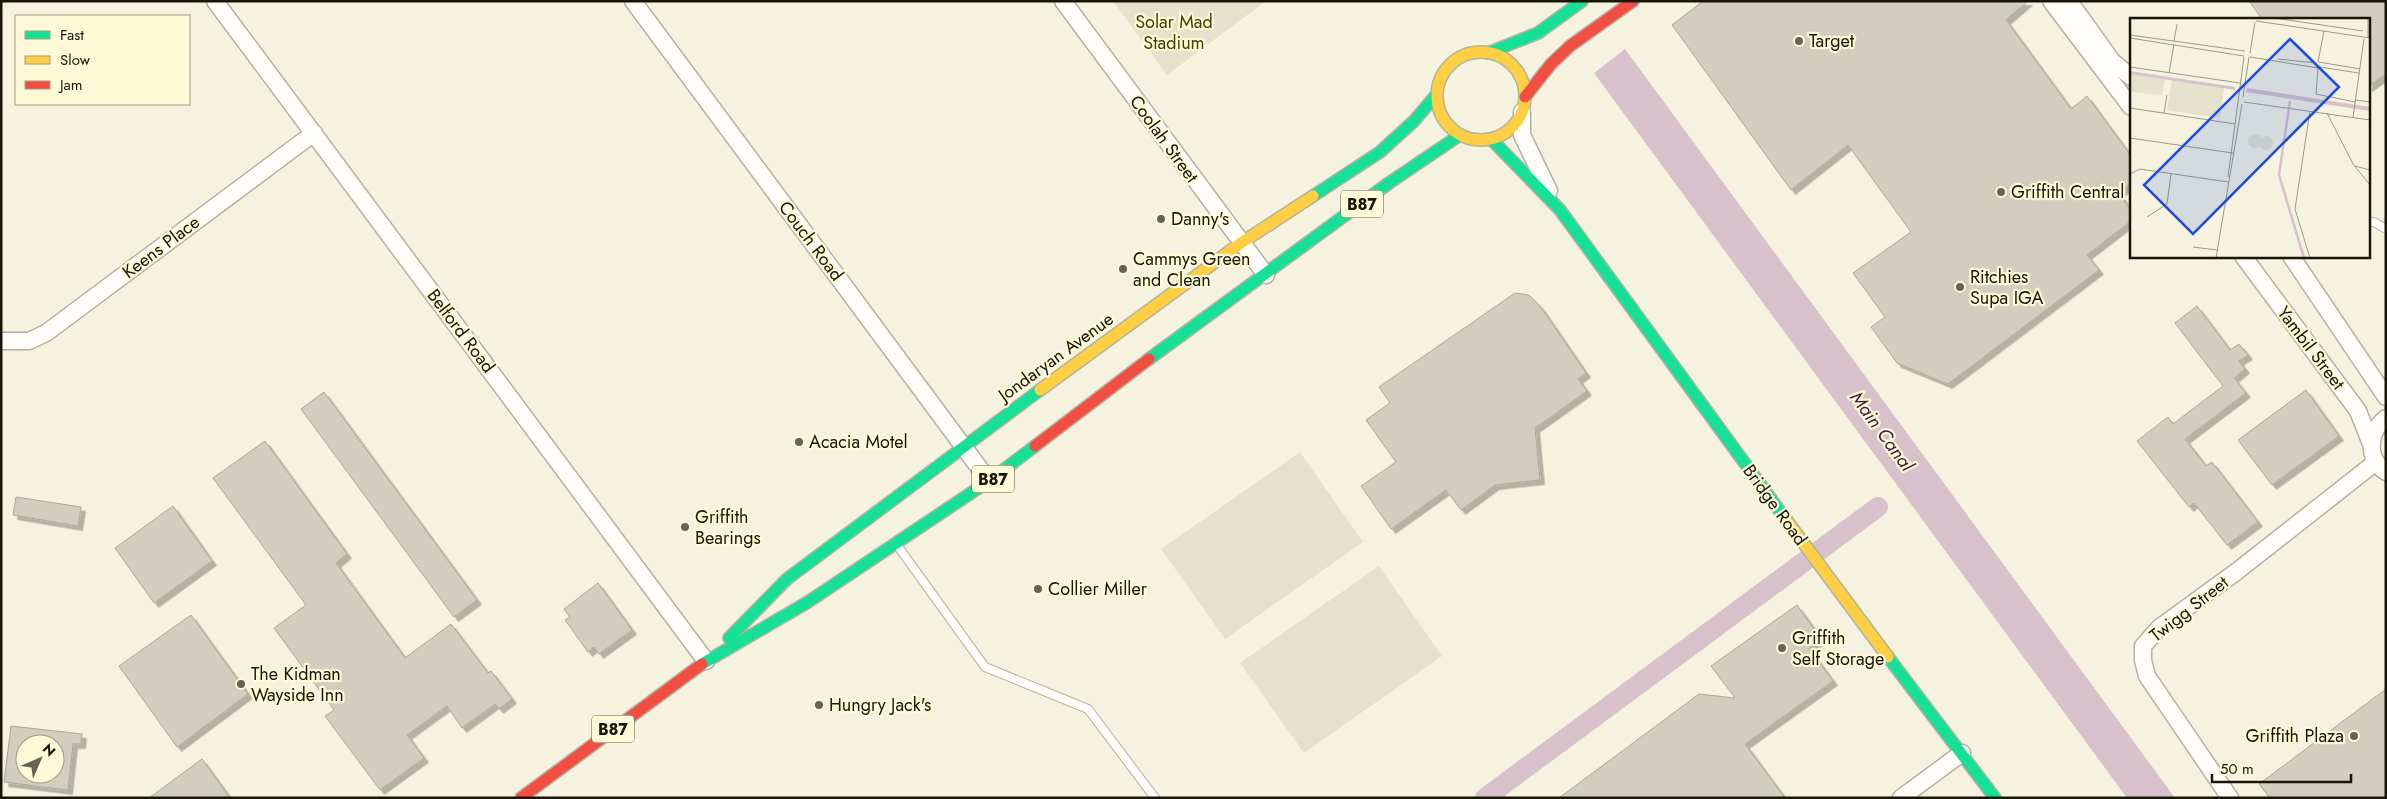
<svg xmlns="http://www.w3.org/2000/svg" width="2387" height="799" font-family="Jost,sans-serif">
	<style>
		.green { fill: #e5e2cc }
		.water { fill: #d8c1cb }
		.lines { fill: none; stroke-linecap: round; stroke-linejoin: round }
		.canal { stroke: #d8c1cb; stroke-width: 20 }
		.building { fill: #d1cebf; stroke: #aaa89a; fill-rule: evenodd; filter: url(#shadow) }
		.lane-casing { stroke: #b4b2a2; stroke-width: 10 }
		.street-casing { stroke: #b4b2a2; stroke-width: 19 }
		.fast-casing { stroke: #b4b2a2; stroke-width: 14 }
		.slow-casing { stroke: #b4b2a2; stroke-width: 14 }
		.jam-casing { stroke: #b4b2a2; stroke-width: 14 }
		.lane { stroke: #fefdfa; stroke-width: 8 }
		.street { stroke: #fefdfa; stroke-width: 16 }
		.fast { stroke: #16e098; stroke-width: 11 }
		.slow { stroke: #ffcf43; stroke-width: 11 }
		.jam { stroke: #f24e42; stroke-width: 11 }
		.poi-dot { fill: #656354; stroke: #fef9d6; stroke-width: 2 }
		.labels { text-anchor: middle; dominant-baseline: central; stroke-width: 4.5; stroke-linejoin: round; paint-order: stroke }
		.shield { fill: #fef9d6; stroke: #5d5a46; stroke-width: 1 }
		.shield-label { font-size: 16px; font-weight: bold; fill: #181609 }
		.park-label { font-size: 18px; fill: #484000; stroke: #fef9d6 }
		.poi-label { font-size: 18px; fill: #181609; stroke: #fef9d6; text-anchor: start }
		.street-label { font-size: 18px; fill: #181609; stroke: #fef9d6 }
		.water-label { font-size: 19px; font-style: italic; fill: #421a39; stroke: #fef9d6 }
		.inset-river { fill: none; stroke: #d8c1cb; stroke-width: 2.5 }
		.inset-road { fill: none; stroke: #9d9a89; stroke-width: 1 }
		.view { fill: #1d4ed8; fill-opacity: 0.15; stroke: #1d4ed8; stroke-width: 2.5 }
		.inset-edge { fill: none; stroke: #181609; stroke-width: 2.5 }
	</style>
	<defs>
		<filter id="shadow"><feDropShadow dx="4.5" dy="4.5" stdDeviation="0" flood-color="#0004"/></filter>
	</defs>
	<rect width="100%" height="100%" fill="#f5f2df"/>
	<path class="green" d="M1113 1H1266L1167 75Z
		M1300 452 1363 542 1225 639 1161 549Z
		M1379 566 1442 656 1304 753 1240 663Z"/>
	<path class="water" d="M1625 49 2175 798H2127L1594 73Z"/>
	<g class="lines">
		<path class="canal" d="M1485 798 1878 507"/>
	</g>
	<path class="building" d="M1703 1H2028L2006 20 2071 109 2087 96 2131 156V183L2119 193 2131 211V221L2087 255 2099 270 1948 384 1897 363 1871 327 1885 317 1853 273 1911 232 1848 145 1791 190 1672 25Z
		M2249 1H2386V74L2368 87V19H2262Z
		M1515 293 1529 295 1540 306 1586 373 1578 379 1587 391 1535 428 1540 480 1495 485 1461 510 1446 490 1391 529 1361 486 1396 462 1366 420 1390 403 1379 387Z
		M2197 306 2230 350 2239 344 2248 355 2239 361 2245 369 2234 378 2246 393 2185 439 2206 466 2212 462 2258 522 2227 545 2194 503 2189 507 2137 441 2168 417 2173 424 2223 386 2175 323Z
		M2306 390 2339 436 2272 485 2238 440Z
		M324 392 477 600 454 617 301 409Z
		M265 441 347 554 336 563 405 658 451 624 488 673 491 671 512 699 499 709 495 704 462 728 447 706 407 735 424 758 380 790 325 716 334 710 274 628 306 605 213 478Z
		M16 497 81 507 78 526 13 515Z
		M173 506 212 561 154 603 115 548Z
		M598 583 632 630 599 654 594 647 588 652 565 620 570 617 564 609Z
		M1797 605 1821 639 1809 648 1833 681 1745 744 1785 798H1559L1699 694 1735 698 1711 666Z
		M191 615 248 694 177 747 119 666Z
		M2386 689V798H2270L2259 784Z
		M11 726 82 734 81 744H73L68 790 4 782ZM25 744H55V774H25Z
		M202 759 230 798H149Z"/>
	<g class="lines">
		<defs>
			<path id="lane" d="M2368 222H2374L2386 229
				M897 545 985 667 1088 709 1155 798"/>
			<path id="street" d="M215 1 706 661
				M633 1 989 481
				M1063 1 1266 275
				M2051 1 2131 107
				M2069 1 2112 61 2131 77
				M1522 112V135L1549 191
				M2243 256 2358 411 2371 444
				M2291 256 2386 397
				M1 341H29L46 333 314 133
				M2386 418C2368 432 2366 459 2386 472
				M1901 798 1962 753
				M2230 798 2147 676 2143 660V646L2159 628 2236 572 2376 462"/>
			<path id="fast" d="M1488 53 1538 33 1582 1
				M1491 139 1560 210 1787 521
				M1313 196 1380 152 1414 121 1437 94
				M1149 359 1389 183 1460 135
				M729 638 787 579 1040 390
				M1888 657 1995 798
				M702 664 808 602 989 481 1035 446"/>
			<path id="slow" d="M1437 96a44 44 0 1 1 88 0a44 44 0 1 1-88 0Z
				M1040 390 1241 243 1313 196
				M1787 521 1888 657"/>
			<path id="jam" d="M1525 97 1551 64 1570 46 1633 1
				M1035 446 1149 359
				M521 798 702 664"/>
		</defs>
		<use href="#lane" class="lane-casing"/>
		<use href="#street" class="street-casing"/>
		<use href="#fast" class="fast-casing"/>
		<use href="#slow" class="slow-casing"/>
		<use href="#jam" class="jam-casing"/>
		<use href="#lane" class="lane"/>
		<use href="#street" class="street"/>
		<use href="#fast" class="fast"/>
		<use href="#slow" class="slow"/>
		<use href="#jam" class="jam"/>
	</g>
	<g class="poi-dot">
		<circle cx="1799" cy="41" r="5"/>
		<circle cx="2001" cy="192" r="5"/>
		<circle cx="1161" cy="219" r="5"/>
		<circle cx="1123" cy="269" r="5"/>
		<circle cx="1960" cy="287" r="5"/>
		<circle cx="799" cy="442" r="5"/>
		<circle cx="685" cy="527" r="5"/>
		<circle cx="1038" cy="589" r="5"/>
		<circle cx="1782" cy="648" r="5"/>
		<circle cx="241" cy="684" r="5"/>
		<circle cx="819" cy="705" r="5"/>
		<circle cx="2354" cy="736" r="5"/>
	</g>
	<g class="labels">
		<g class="shield">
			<rect x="1341" y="190.5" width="42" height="27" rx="4"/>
			<rect x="972" y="465.5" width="42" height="27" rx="4"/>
			<rect x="592" y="715.5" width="42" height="27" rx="4"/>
		</g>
		<g class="shield-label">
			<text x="1362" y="204">B87</text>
			<text x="993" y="479">B87</text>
			<text x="613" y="729">B87</text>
		</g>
		<g class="park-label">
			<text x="1174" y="22">Solar Mad<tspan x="1174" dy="21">Stadium</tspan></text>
		</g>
		<g class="poi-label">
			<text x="1809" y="41">Target</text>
			<text x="2011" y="192">Griffith Central</text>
			<text x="1171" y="219">Danny's</text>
			<text x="1133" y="259">Cammys Green<tspan x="1133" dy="21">and Clean</tspan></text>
			<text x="1970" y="277">Ritchies<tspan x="1970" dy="21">Supa IGA</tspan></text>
			<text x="809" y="442">Acacia Motel</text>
			<text x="695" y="517">Griffith<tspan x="695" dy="21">Bearings</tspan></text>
			<text x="1048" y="589">Collier Miller</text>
			<text x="1792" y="638">Griffith<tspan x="1792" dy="21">Self Storage</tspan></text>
			<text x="251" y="674">The Kidman<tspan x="251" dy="21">Wayside Inn</tspan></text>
			<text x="829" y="705">Hungry Jack's</text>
			<text x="2344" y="736" text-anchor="end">Griffith Plaza</text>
		</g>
		<g class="street-label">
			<text transform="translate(1164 139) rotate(54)">Coolah Street</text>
			<text transform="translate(811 241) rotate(53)">Couch Road</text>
			<text transform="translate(161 247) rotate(-37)">Keens Place</text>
			<text transform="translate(461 331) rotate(53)">Belford Road</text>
			<text transform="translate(2311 348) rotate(53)">Yambil Street</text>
			<text transform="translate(1056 357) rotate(-36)">Jondaryan Avenue</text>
			<text transform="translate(1775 505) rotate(54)">Bridge Road</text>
			<text transform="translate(2189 609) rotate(-38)">Twigg Street</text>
		</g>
		<g class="water-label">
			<text transform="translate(1882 431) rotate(54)">Main Canal</text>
		</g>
	</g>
	<g transform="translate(2130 18)">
		<rect width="240" height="240" fill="#f5f2df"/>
		<path d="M0 56 35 61 32 77 0 74ZM42 62 94 70 90 100 37 92ZM118 123a7 7 0 1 1 14 0a7 7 0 1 1-14 0ZM129 125a7 7 0 1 1 14 0a7 7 0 1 1-14 0Z" fill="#e5e2cc"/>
		<path d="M0 53 105 69V72L0 56ZM117 70 240 89V93L116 74Z" fill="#d8c1cb"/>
		<path class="inset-river" d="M160 83 149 157 174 240"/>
		<path class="inset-road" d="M144 0 233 13M126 3 240 20M0 17 115 33M0 20 114 38M238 20V0M44 23 47 6M120 35 125 4M120 39 188 50M148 41 186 45M188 44 194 13M189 44 230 51M0 49 110 65M190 49 229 55M188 50 186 76 225 84M39 55 44 26M113 79 119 39M225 82 240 84M114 84 240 102M0 90 105 106M34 95 37 77M197 95 223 146 240 167M223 99 234 21M0 120 103 135M225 148 240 152M0 156 10 151 98 164M98 159 114 39M17 199 37 186 41 156M63 229 87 232M86 240 112 86M180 240 165 191 180 93"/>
		<path class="view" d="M160 21 209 69 63 216 14 167Z"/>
		<rect width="240" height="240" class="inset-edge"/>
	</g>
	<rect width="2387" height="799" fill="none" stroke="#181609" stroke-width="5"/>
	<rect x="15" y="15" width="175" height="90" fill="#fef9d6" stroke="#a29e84"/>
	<rect x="25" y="31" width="25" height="8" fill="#16e098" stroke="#a29e84"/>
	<text x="60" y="40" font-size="15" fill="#181609">Fast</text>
	<rect x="25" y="56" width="25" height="8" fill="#ffcf43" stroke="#a29e84"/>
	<text x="60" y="65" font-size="15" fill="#181609">Slow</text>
	<rect x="25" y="81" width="25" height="8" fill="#f24e42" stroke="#a29e84"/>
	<text x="60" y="90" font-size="15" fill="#181609">Jam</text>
	<g transform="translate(40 759) rotate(45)"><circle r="24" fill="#fef9d6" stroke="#a29e84"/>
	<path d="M0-4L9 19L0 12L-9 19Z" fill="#656354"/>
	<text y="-8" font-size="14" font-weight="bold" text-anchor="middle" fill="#181609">N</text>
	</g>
	<path d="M2212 774v8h139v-8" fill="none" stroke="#181609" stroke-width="2.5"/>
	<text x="2220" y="774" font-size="15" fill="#181609" stroke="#fef9d6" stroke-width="4" paint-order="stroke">50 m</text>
</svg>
